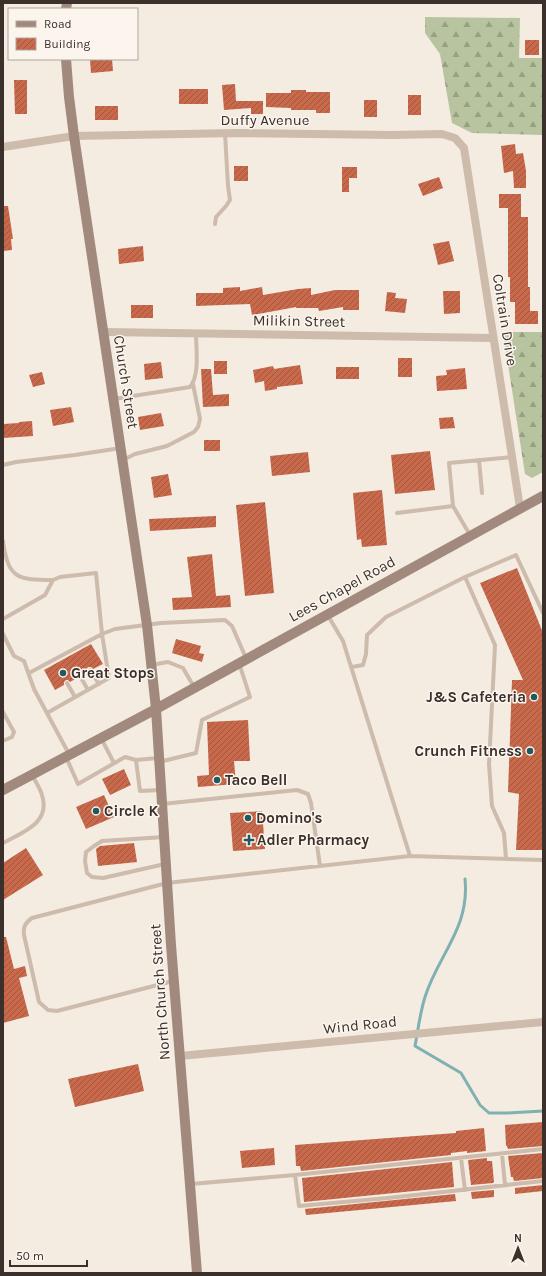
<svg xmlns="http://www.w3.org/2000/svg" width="546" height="1276" font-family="Karla,sans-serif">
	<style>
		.forest { fill: url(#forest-firs) }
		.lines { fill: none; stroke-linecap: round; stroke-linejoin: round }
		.stream { stroke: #7fb0b2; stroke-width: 3 }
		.building { fill: url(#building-hatch) }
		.lane { stroke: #cdbbac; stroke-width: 4 }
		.street { stroke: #cdbbac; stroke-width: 8 }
		.secondary { stroke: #a18a7d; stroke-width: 10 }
		.poi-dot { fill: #1f5a5e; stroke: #fbf5ee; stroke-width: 1.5 }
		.labels { text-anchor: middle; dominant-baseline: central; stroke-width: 3; stroke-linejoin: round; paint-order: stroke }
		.street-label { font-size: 15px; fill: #3b302b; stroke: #fbf5ee }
		.poi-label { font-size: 15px; font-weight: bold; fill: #3b302b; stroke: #fbf5ee; text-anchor: start }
	</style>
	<defs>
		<pattern id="forest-firs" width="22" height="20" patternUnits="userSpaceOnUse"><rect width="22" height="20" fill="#b8c4a0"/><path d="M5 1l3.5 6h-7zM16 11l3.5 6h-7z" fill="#97a083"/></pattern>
		<pattern id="building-hatch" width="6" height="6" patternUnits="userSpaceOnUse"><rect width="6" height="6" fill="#c8694b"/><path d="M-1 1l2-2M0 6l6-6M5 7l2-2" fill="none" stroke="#a4573f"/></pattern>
	</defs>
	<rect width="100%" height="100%" fill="#f4ebe1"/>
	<path class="forest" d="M425 17 520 18 519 58H543V135L472 133 452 123 440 54 425 33Z
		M503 332H543V472L532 478 525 474Z"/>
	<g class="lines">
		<path class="stream" d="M465 879C470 928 438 955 425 997 420 1013 418 1030 415 1046L461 1073 480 1105 489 1113H507L543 1111"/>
	</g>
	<path class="building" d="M525 40H539V55H525Z
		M104 59H112L113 71 91 73 90 60Z
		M14 80H27V114H15Z
		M235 84 236 101H263V114H251V108L224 110 222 85Z
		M179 89H208V104H179Z
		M291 90H306V92H330V113H316V110H291V108L266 107V93H291Z
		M408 95H421V115H408Z
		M364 100H377V117H364Z
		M95 106H118V120H95Z
		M515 144 516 154 523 153 526 171V188H514L513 171 504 173 501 146Z
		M234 166H248V181H234Z
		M342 167H357V178H349V192H342Z
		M439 177 443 188 423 196 418 184Z
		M499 194H521V217H528V287H530V311H538V324H515V302H510V277H508V208H499Z
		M3 206H8L13 239H11L12 250 3 251Z
		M449 241 454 261 438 265 433 244Z
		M143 246 144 261 119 264 118 249Z
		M240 287V291L262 287 263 295 298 289 311 288V295L335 290H359V310H343V307L319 311 318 308H296V307L252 315 250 304 196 306V293H223V288Z
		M443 291H460V313L444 314Z
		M387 292 396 293 395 298 407 299 405 313 385 311Z
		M131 305H153V318H131Z
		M398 358H412V377H398Z
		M214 361H227V374H214Z
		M161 362 163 378 145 380 144 364Z
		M300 365 303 384 277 387V389L265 391 264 381 255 383 253 370 273 366 274 369Z
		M336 367H359V379H336Z
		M465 368 467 389 437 391 436 376 447 375 446 370Z
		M201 369H211L213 395 229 394V406L203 407Z
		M42 372 45 384 33 387 29 375Z
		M71 407 74 422 53 426 50 410Z
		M161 413 164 426 140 430 138 417Z
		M453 417 455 428 440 429 439 418Z
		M32 421 33 436 3 438V424L19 423V422Z
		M204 440H220V451H204Z
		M430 451 435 490 395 494 391 455Z
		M308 452 310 472 272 476 270 456Z
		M168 474 172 495 154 498 151 477Z
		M382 490 387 545 362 547 361 539 357 540 353 493Z
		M265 502 274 593 245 596 236 505Z
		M216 516V527L150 531 149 519Z
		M212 554 216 596 230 595 231 607 173 610 172 598 192 597 187 557Z
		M517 568 543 633V850H516L519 794 508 792 512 680H523L480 583Z
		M176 639 201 646 199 653 204 654 202 662 172 653Z
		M91 644 103 664 93 669 91 667H88L87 669V672L83 674 81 673H79L77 675V678L70 682 68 680H66L64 682V685L55 690 44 670Z
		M248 720 250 761H234L236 784 198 787 197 776 209 775 207 722Z
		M124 769 131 785 110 795 102 779Z
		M104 795 114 817 86 829 76 807Z
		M262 811 265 849 233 851 230 813Z
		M134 843 137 862 98 866 96 849 100 846Z
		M26 848 43 875 3 900V863Z
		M3 937H6L14 969 25 966 27 976 19 978 29 1016 3 1023Z
		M138 1064 144 1091 75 1107 68 1079Z
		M543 1122V1146L508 1149 507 1146H506L505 1125Z
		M484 1128 486 1151 467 1153V1151L451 1153V1155L301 1171 300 1166H296L295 1145 456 1133V1131Z
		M274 1148 275 1165 242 1168 240 1151Z
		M543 1153V1178L514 1181 513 1177H511L508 1156Z
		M487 1158V1161H492L494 1182 493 1183 471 1185 468 1160Z
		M452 1162 454 1187 304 1202 302 1178Z
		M543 1185V1191L515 1194V1188Z
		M494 1190V1197L472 1199 471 1192Z
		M455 1194 456 1201 306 1215 305 1209Z"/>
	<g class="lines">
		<path class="lane" d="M215 224 216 217 226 206 230 200 228 186 225 133
			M114 399 190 387C200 375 196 349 196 333
			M123 460 135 454 167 446 194 432 198 427 200 419 193 384
			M479 460 482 493
			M3 465 16 462 75 455 121 448
			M397 513 453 506
			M470 535 453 506 449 463 512 457
			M3 541C8 579 18 580 53 580
			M465 577 495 645 489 764 492 806 504 833 506 859
			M3 619 45 595 53 580 60 577 96 573 102 634 115 629 161 623 225 620 232 626 246 658
			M3 634 14 656 24 661 34 689 69 754
			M151 665 168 662 183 668 194 687
			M352 667 363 665 366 654 367 635 386 617 465 577 516 555 543 613
			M90 670 99 684
			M29 673 102 634 109 678 47 713
			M80 676 88 690
			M67 683 75 697
			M3 712 14 732 12 737 3 741
			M101 738 114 763
			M66 757 78 784 125 757 136 760 158 758
			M136 760 140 791 160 790
			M159 762 196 753 202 720 250 697 239 663
			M162 804 297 790 308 794 311 803 320 866
			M164 837 102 841 94 846 86 852 85 861 87 873 92 877 103 878 165 864
			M3 843C23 832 51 823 42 795 40 788 35 781 32 775
			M410 856 543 860
			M173 981 57 1011 48 1010 39 1002 24 935C23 927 25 923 32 918L167 883 410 856 343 641 327 614
			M502 1154 505 1185
			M461 1158 465 1190
			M295 1175 299 1206 388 1198 543 1181
			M191 1184 295 1175 543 1149"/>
		<path class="street" d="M3 147 74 136 237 133 392 135 442 134 455 138 464 148 520 508
			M104 332 493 338
			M180 1056 543 1022"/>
		<path class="secondary" d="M66 9 67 3
			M66 59 69 97 74 136 147 625 156 709 171 945 197 1273
			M3 790 156 709 543 496"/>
	</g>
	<g class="poi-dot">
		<circle cx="63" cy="673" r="4"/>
		<circle cx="534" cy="697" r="4"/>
		<circle cx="530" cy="751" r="4"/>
		<circle cx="217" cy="780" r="4"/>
		<circle cx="96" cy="811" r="4"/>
		<circle cx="248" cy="818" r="4"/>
		<path d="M247 834h4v4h4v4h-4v4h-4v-4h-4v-4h4z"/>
	</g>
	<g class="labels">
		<g class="street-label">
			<text x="265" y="120">Duffy Avenue</text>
			<text transform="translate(505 320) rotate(81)">Coltrain Drive</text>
			<text transform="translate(299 321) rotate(1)">Milikin Street</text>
			<text transform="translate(126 382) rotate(81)">Church Street</text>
			<text transform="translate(342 589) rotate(-29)">Lees Chapel Road</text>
			<text transform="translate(160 992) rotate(-94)">North Church Street</text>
			<text transform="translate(360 1025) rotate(-6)">Wind Road</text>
		</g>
		<g class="poi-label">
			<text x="71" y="673">Great Stops</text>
			<text x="526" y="697" text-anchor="end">J&amp;S Cafeteria</text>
			<text x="522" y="751" text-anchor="end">Crunch Fitness</text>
			<text x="225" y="780">Taco Bell</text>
			<text x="104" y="811">Circle K</text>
			<text x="256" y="818">Domino's</text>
			<text x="257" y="840">Adler Pharmacy</text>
		</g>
	</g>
	<rect width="546" height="1276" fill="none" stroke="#3b302b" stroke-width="8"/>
	<rect x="8" y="8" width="130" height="52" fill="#fbf5ee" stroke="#aea6a0"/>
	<rect x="16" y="21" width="20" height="6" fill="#a18a7d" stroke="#aea6a0"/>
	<text x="44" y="28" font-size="12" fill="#3b302b">Road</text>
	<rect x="16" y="38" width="20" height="12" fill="url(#building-hatch)" stroke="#aea6a0"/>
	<text x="44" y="48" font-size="12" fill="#3b302b">Building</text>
	<g transform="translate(518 1248)" stroke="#fbf5ee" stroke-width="3" paint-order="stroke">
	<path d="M0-3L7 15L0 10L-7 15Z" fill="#3b302b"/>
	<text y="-6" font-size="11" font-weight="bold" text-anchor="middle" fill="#3b302b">N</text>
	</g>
	<path d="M10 1260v6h77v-6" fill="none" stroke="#3b302b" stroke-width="2"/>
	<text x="16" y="1260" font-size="12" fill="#3b302b" stroke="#fbf5ee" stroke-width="3" paint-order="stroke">50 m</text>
</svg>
